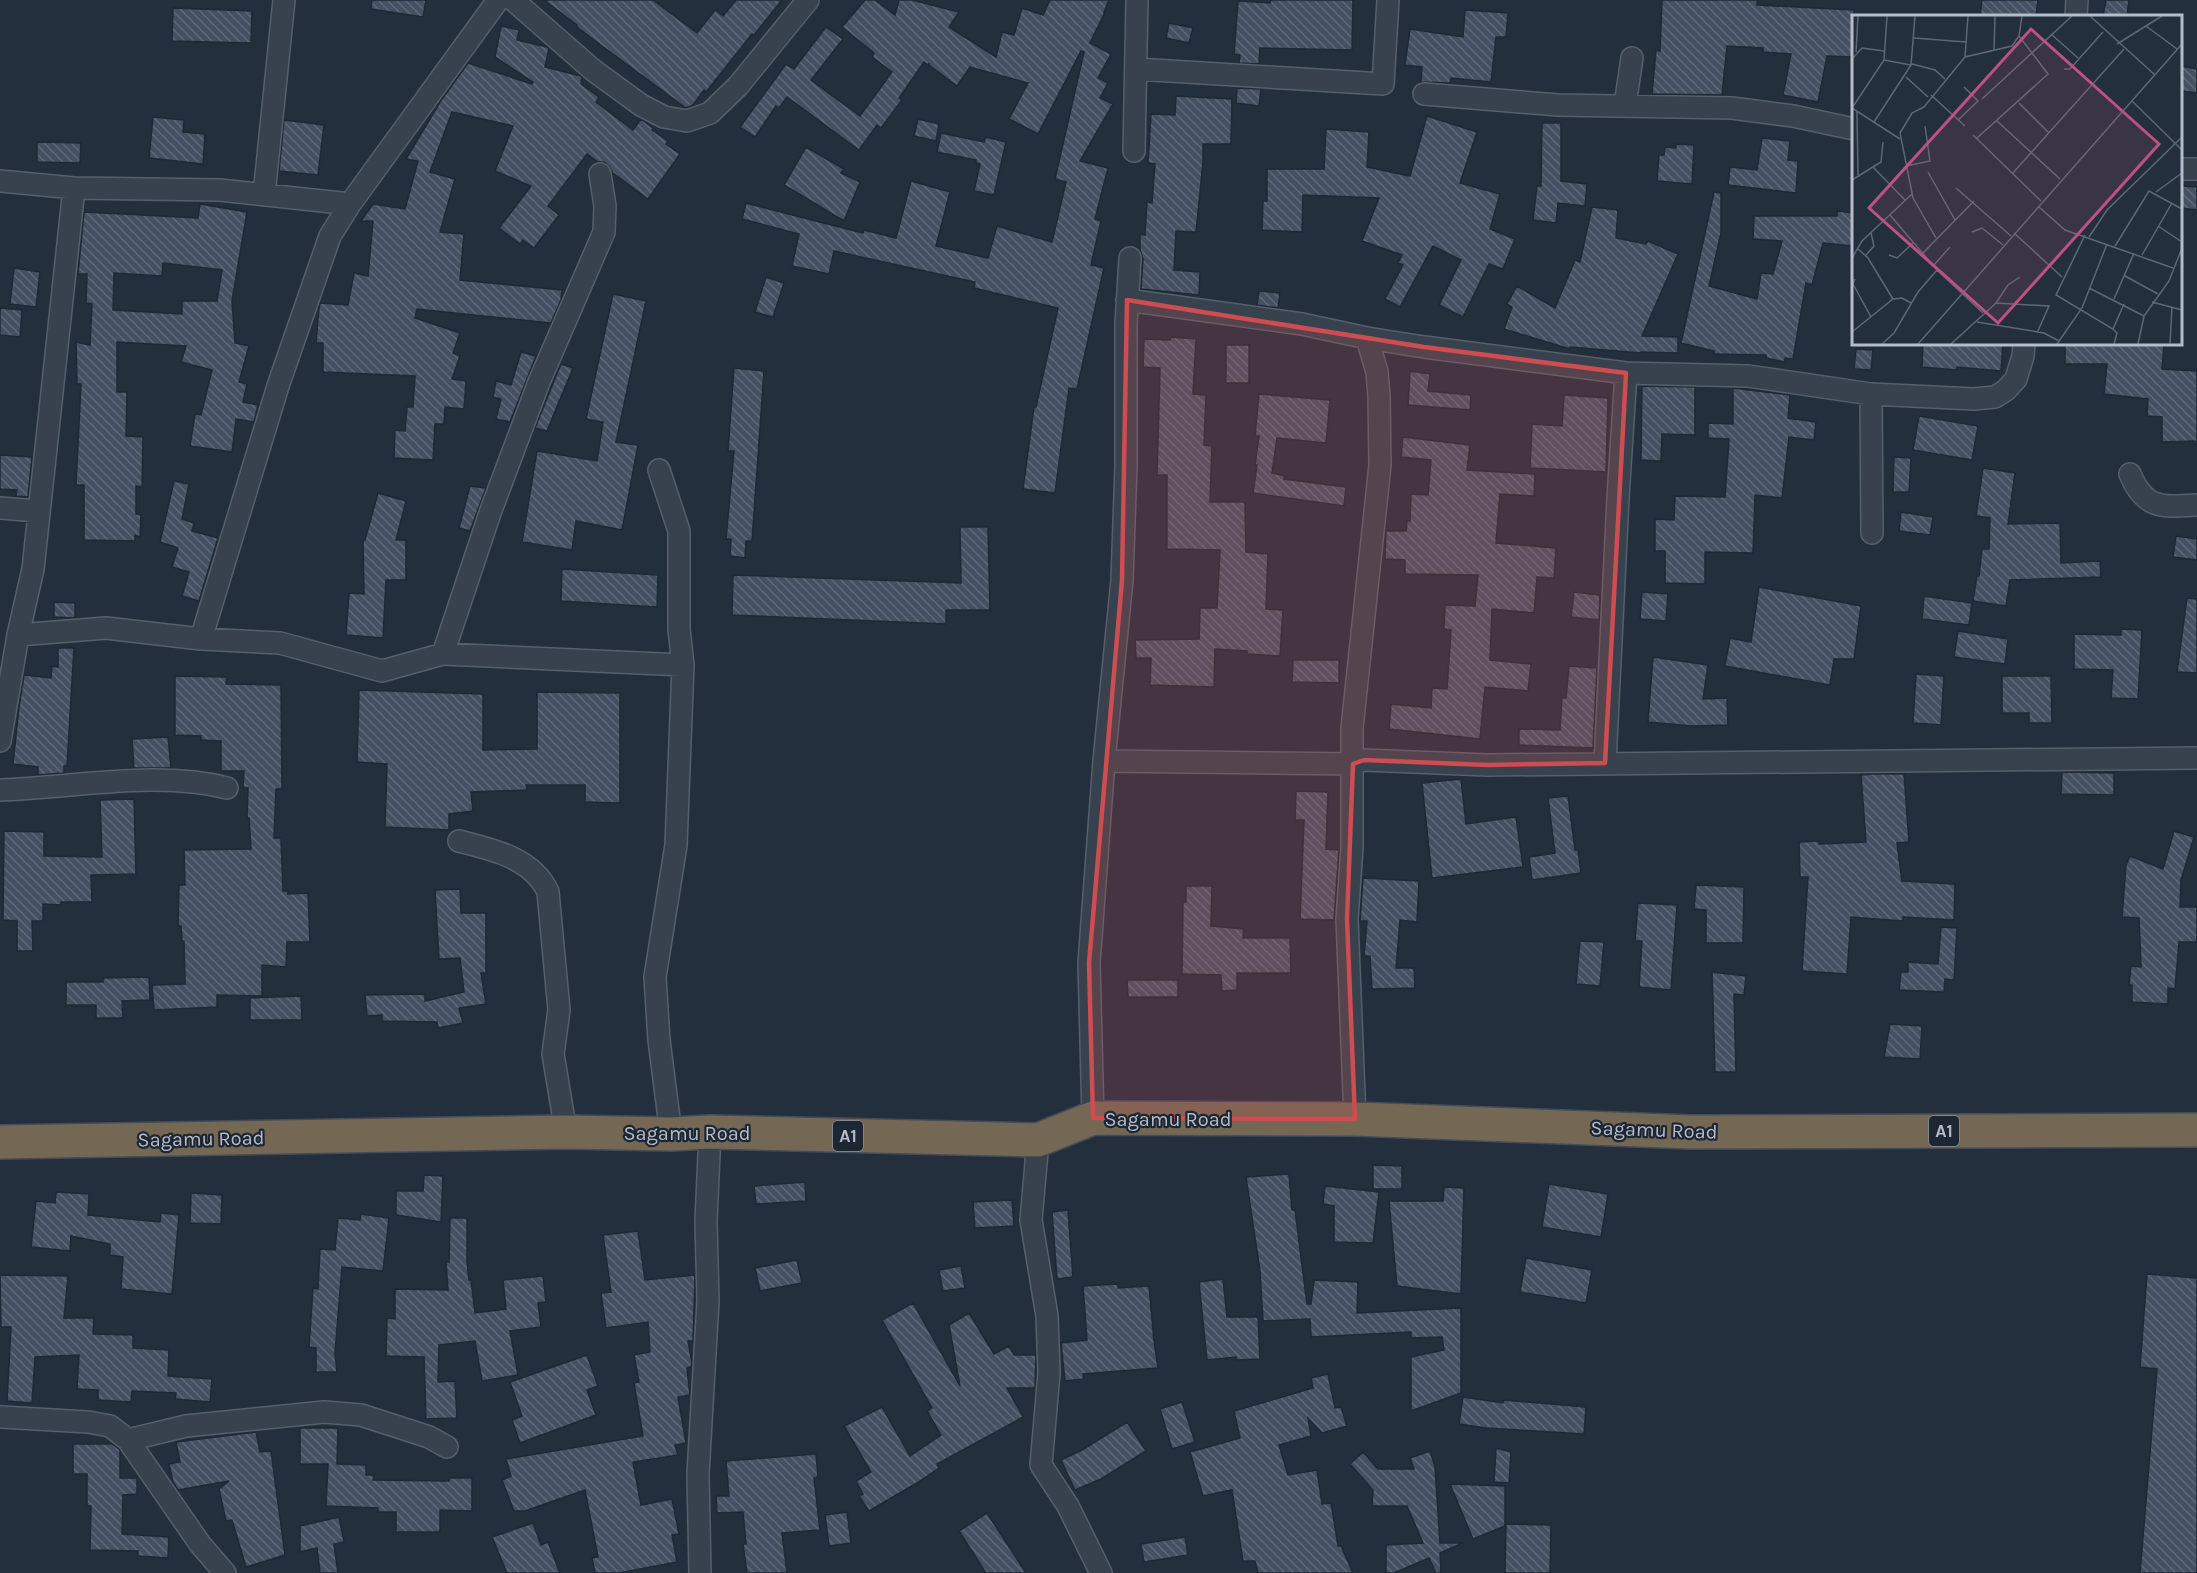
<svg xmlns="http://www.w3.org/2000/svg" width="2197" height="1573" font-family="Karla,sans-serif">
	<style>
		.building { fill: url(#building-back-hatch); stroke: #1f2835; stroke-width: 1.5; fill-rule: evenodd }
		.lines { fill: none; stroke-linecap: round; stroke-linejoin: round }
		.street-casing { stroke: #565f6c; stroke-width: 24 }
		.highway-casing { stroke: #434c59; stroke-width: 36 }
		.street { stroke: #38414e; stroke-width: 21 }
		.highway { stroke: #746855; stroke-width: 33 }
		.marked { fill: #ce4d50; fill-opacity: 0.2; stroke: #ce4d50; stroke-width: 4.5; stroke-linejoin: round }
		.labels { text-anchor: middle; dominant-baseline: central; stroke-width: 4.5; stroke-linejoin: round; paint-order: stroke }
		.shield { fill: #1d2633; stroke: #878f9c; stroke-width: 1.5 }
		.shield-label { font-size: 18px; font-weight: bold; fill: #b4bcc9 }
		.street-label { font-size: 20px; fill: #b4bcc9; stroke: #1d2633 }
		.inset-road { fill: none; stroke: #5e6776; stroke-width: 1.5 }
		.view { fill: #bd5182; fill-opacity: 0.15; stroke: #bd5182; stroke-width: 3 }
		.inset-edge { fill: none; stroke: #b4bcc9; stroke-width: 3 }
	</style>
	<defs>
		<pattern id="building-back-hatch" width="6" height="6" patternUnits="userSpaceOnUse" patternTransform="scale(1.5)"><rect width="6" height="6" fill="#455162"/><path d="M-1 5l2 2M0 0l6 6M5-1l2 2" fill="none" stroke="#5d6877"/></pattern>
	</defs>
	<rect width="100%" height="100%" fill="#242f3e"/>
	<path class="building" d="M372 0H426L423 17 371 9Z
		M544 0H653L697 33 715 10 723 16 736 0H782L754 35 752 34 706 92 704 90 693 105 686 108 602 46 577 27V25Z
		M865 0H875L895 15 899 0H912L959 12 949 27 996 57 1002 32 1014 35 1022 8 1043 15 1050 0H1109L1104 12H1105L1090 43 1111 54 1098 78 1108 83 1100 98 1113 104 1080 161 1108 168 1095 219 1101 221 1091 265 1104 268 1077 389 1069 388 1055 493 1023 489 1034 407H1036L1058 308 974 288 975 282 834 251 829 274 792 266 799 234 742 219 746 203 863 233 864 230 896 238 911 181 950 192 936 246 988 258 997 226 1052 242 1066 182 1055 179 1084 52 1081 51 1038 134 1009 119 1028 83 970 67 957 86 929 65V63L928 65 924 62 899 98 902 100 881 128 877 125 859 150 787 97 779 108 776 106 755 137 740 127 786 64 794 69 826 27 843 39 811 80 860 116 892 72 872 57 874 53 842 27Z
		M1271 0H1353L1352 50 1260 48 1259 64 1239 63 1240 55 1234 54 1238 1 1270 3Z
		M1662 0H1757V5L1854 10V57L1827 56 1818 102 1783 95 1791 54 1763 52V48L1727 46 1722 95 1652 94 1656 50 1660 51Z
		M1982 0H2038L2036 16H1980Z
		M2106 0H2129L2127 16H2103Z
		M173 8 252 11 251 43 172 41Z
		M1465 10 1508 13 1506 37H1496L1491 82 1451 78 1450 83 1421 82 1422 67 1405 65 1410 29 1463 37Z
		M1169 23 1193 28 1189 43 1166 38Z
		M501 26 519 30 517 40 547 47 549 48 545 67 581 76 582 78 581 84 599 97 596 102 633 130 641 119 653 128 652 130 668 141 666 144 680 154 648 199 613 173 609 166 604 162H598L587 154 548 206 559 215 534 248 523 240 520 244 499 228 531 186 495 171 513 126 452 112 430 172 455 179 440 232 464 234 460 280 562 290 561 300 551 323 417 309 415 318 460 333 453 353 460 356 452 379 466 381 464 409 445 407 444 424H435L433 460 394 458 395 430 405 431 407 407H413L415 376 323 372V343H316L319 308 320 303 348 305 354 273 368 276 373 221H361L373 204 405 209 418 161 406 159 440 102 468 63 532 84 533 82 495 57Z
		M2181 66 2197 69V93L2181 91Z
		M1237 88 1261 89 1259 106 1236 103Z
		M1176 96 1232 99 1231 144H1203V162L1196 232 1176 231 1174 270 1200 272 1199 295 1141 289 1143 259 1140 250V234L1145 235 1147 202 1152 203 1155 164 1148 163 1151 114 1175 115Z
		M1427 116 1477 132 1460 183 1500 194 1490 229 1515 239 1503 269 1489 264 1463 317 1439 305 1461 260 1433 246 1400 307 1385 299 1403 265 1398 263 1402 255 1362 241 1379 198 1303 195 1302 232 1262 230 1263 201H1267V169H1324L1326 129 1369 132 1367 167 1410 176Z
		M153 117 184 120 183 132 205 134 203 164 149 158Z
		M918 119 939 124 936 141 914 136Z
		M284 120 324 125 318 175 279 171Z
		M1542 123H1561V181L1587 184 1585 206 1558 203 1556 223 1533 220 1537 186H1541Z
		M941 133 984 142 986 137 1006 142 994 195 974 191 980 164 976 163V160L937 152Z
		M1762 138 1790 141 1788 160 1798 161 1796 193 1728 185 1730 167 1757 170Z
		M37 142 81 143 80 163 37 162Z
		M1676 144 1694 145 1692 184 1657 181 1659 155H1664L1665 147 1676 148Z
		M806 147 844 169 841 173 860 182 844 221 784 185Z
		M2181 186 2197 187V210L2181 208Z
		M1714 192 1721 193V233L1709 286 1757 299 1761 273 1773 274 1782 241 1753 239 1754 216H1837V211L1854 213V246L1823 243 1812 285 1806 283 1793 359 1785 358V362L1766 358V355L1714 354V351L1681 343Z
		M200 204 247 212 232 301 235 343 249 346 239 382 247 384 243 402 258 405 254 422 236 419 232 452 190 446 195 414 201 415 212 370 181 362 186 346 117 342V392H127L126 436 143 437 142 487 136 486V514L141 515 140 537 135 535V541L84 540V485H76L81 384H77L76 342 90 345 92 304 86 303 87 274H78L84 212 198 218ZM163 263 222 270 217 301H182V314L113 310 114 273 162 276Z
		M1592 207 1618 210 1616 238 1646 244 1648 241 1678 254 1642 336 1678 337V353L1641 352V353L1570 347V349L1504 329 1512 307 1507 304 1517 286 1555 308 1575 260 1580 262Z
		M14 268 40 272 36 307 10 304Z
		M766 277 784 283 773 317 755 312Z
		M1259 291 1280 293 1278 308 1257 305Z
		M613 294 646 301 616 442 638 445 622 530 576 521 572 550 522 542 537 451 597 461 603 422 586 419Z
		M0 308 22 310 20 337 0 335Z
		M1171 337 1196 339 1193 394 1206 395 1204 445 1212 446 1210 502H1245L1246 552 1268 554 1266 609 1283 610 1280 656 1247 654V651L1215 649 1214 687 1150 685 1151 658H1136L1135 640 1199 639 1200 608H1217L1220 550 1167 549V475H1157L1160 368 1143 367 1144 339 1170 340Z
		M1923 344H2003L2001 371 1957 367V370L1922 367Z
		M2065 344H2164L2162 369 2197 371V441L2162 442V417L2147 416 2148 399 2104 394 2107 364H2065Z
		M1226 345H1249V383H1226Z
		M1856 349 1873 350 1871 370 1854 369Z
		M521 352 536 356 510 422 496 419 501 399 493 397 496 381 511 385Z
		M561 364 573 368 547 431 535 428Z
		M734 368 764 371 752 541H746L745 558 730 556 731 539H726L734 451H728Z
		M1410 371 1430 374 1428 391 1471 395 1470 410 1408 405Z
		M1642 386 1695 387V435L1662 434 1661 461 1641 460Z
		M1733 388 1790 395 1788 418 1816 422 1814 440 1789 437 1782 498 1755 495 1753 553 1705 552V584L1665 583V551H1655V519L1674 520 1675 496 1725 497 1729 439 1708 438V423L1733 424Z
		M1259 394 1330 400 1326 443 1277 438 1272 473 1285 476 1284 479 1346 487 1344 506 1253 493 1257 465H1255L1259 436H1255Z
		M1564 395 1608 398 1606 472 1530 468 1532 424 1562 426Z
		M1919 416 1978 426 1972 460 1913 450Z
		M1403 437 1470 445 1467 470 1535 474 1534 496 1500 494 1496 543 1556 548 1554 578 1537 577 1534 613 1492 609 1490 660 1531 664 1528 691 1485 687 1480 739 1389 729 1391 704 1431 708 1432 688 1447 689 1451 630 1444 629 1445 605 1475 606 1478 575 1405 574V560L1385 559 1386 531H1406L1407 521H1410L1411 494 1428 495 1431 460 1401 457Z
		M0 455 32 457 28 497 16 496 17 490 0 489Z
		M1894 457 1911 458 1909 492H1893Z
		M1983 468 2015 473 2008 524 2060 523 2061 563 2100 561 2101 577 2010 580 2006 606 1973 601 1977 576H1979L1982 549H1989L1990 518 1976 516Z
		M174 481 189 484 182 519 194 523 192 531 218 538 199 601 182 596 189 572 172 567 178 548 160 542Z
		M470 486 486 488 470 531 459 528Z
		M378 493 406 501 396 540H406V580H386L383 638 346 635 349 593 364 594 363 540H365Z
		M1901 512 1933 517 1930 535 1899 531Z
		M960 527H988L990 610H946V624L732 615 733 575 961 583Z
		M2176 536 2197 539V560L2173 557Z
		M562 569 658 575 657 607 561 601Z
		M1759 587 1861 606 1854 659H1834L1830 685 1725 666 1730 638 1751 642Z
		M1574 592 1600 595 1599 620 1571 617Z
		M1642 592 1668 594 1666 621 1640 619Z
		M1924 596 1972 603 1969 625 1922 619Z
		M2187 598 2197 599V673L2177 672Z
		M54 602 75 603V618L54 617Z
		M2121 629 2142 630 2138 699 2111 698 2113 670 2074 669V634L2121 635Z
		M1958 631 2008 639 2005 664 1954 657Z
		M58 648H74L67 766H64V773L38 775V767L13 764 19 707 24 675 51 678 52 666 58 667Z
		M1653 657 1708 665 1703 699 1727 698 1728 725 1691 726 1648 722Z
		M1293 660H1339V683L1292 682Z
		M1569 666 1597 668 1593 748 1519 745V729L1560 730 1562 698H1566Z
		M1916 674 1944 676 1941 725 1913 723Z
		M175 676 227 677 226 684 281 685 282 789H276L274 838H281L283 891H288V894L308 893 310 942H287L286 967 262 965V996L217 995V1007L154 1010 152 985 185 984 184 941H182L181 926H178L179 885H185L184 850 251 849 249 818H247L248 788 243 787 244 771H221V741L201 740V736L175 735Z
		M2002 676H2051L2052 723H2029V713H2002Z
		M359 690 483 694V750L537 749V692L620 693V803L585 802V785H526L527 790 471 792 473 811 449 814V830L385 827 387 764 357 762Z
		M168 737 171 768H134L132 739Z
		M2062 772 2114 773V795L2061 794Z
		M1872 774H1904L1909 842 1897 843 1902 881 1955 884 1954 920 1903 917V921L1851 917 1847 974 1802 971 1808 877H1800L1799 842 1819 841V844L1866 842 1861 775Z
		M1461 779 1466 824 1516 817 1523 867 1432 878 1422 783Z
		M1296 791 1328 792 1326 849 1339 850 1334 920 1300 919 1304 820H1295Z
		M1568 796 1575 850H1578L1581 873 1532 880 1529 857 1555 853 1548 798Z
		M134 799 136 874 91 875 92 902H61V905L43 904V921H32L33 951H17V921L3 920 4 831 44 832V856L102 857 100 800Z
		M2174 831 2194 837 2181 880 2180 907H2197V942H2179L2175 989 2168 988V1004L2132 1002V985H2129L2131 966 2141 967 2139 918 2122 917 2126 865 2130 856 2163 869Z
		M1363 878 1419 881 1417 922 1400 920 1396 968H1414L1415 988 1372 989 1370 956H1364L1367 921H1360Z
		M1696 885 1744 887 1743 943H1706V910L1694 909Z
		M1186 886H1212L1211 926 1244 929 1243 938H1290L1291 973H1237V990L1222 991 1221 975 1182 974 1183 902H1186Z
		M460 889 461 913H486V973H481L486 1004 459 1008 463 1023 438 1028 437 1022 382 1021V1015L367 1016 365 995 425 994V1001L464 992 460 958 439 959 435 890Z
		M1638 903 1677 905 1671 990 1639 987 1642 941H1635Z
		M1941 927 1957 928 1954 980 1945 979 1944 992 1899 990 1901 972H1908V962L1938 964Z
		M1580 941 1604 942 1600 986 1576 984Z
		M1712 972 1746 976 1744 995 1734 994 1736 1072H1715Z
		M149 977 150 1000 122 1001 123 1018H96V1005H66V982H103V978Z
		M1127 980H1178V997H1128Z
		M301 996 302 1020H250V998Z
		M1890 1024 1922 1026 1920 1059 1884 1057Z
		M1373 1165 1402 1166V1189H1373Z
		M1289 1174 1292 1210H1295L1307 1304H1311L1314 1280 1358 1282 1357 1313 1461 1308V1393L1411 1411V1357L1444 1350 1442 1337 1411 1338V1332L1311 1337 1310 1319 1263 1321 1260 1271 1246 1177Z
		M424 1175 443 1176 441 1222 396 1215V1191H423Z
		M805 1182 806 1201 756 1204 754 1186Z
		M1549 1184 1608 1194 1601 1237 1542 1227Z
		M1325 1186 1379 1192 1373 1243 1334 1242V1206L1323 1204Z
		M1444 1187 1464 1188 1461 1294 1397 1286 1389 1201H1443Z
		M56 1192 89 1194 88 1215 160 1222 161 1213 179 1215 172 1294 121 1289 123 1257 110 1255V1244L71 1236 70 1251 31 1247 36 1201 55 1203Z
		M191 1193 222 1195 221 1224 190 1223Z
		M1012 1200 1014 1226 975 1228 973 1202Z
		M1068 1210 1073 1277 1057 1279 1052 1212Z
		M361 1214 389 1218 383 1271 342 1267 335 1353 337 1372H316V1348L309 1347 313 1288 318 1289 320 1249 335 1250 338 1218 360 1220Z
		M450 1218H467V1261L469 1280H471L475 1313 506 1309 503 1280 543 1276 546 1302 538 1303 541 1327 510 1331 518 1375 482 1381 475 1341 439 1345 438 1382 455 1381 457 1418 426 1419 424 1357 386 1356 387 1318 395 1319V1289L448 1290 446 1262H449Z
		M638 1231 645 1280 695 1275 693 1341H688L692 1363 691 1367 687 1368 690 1395 678 1397 686 1443 675 1445 678 1455 633 1462 641 1505 672 1499 679 1534 672 1535 677 1562 619 1573H595L592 1558 598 1557 585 1490 525 1511H514L502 1480 511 1476 506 1459 643 1436 634 1383 639 1382 634 1355 650 1352 648 1322 606 1328 601 1293 611 1292 603 1235Z
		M1526 1258 1592 1270 1586 1303 1520 1292Z
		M797 1260 802 1283 760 1291 755 1268Z
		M961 1266 965 1288 943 1291 939 1270Z
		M2147 1274 2197 1278V1573H2140L2157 1369 2140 1367Z
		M0 1275 68 1276 64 1318H94L93 1334 133 1335V1348L169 1350 168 1376 212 1379 210 1402 175 1399 176 1393 132 1391 131 1402 98 1400V1390L77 1389 79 1355 35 1357 32 1403 7 1401 11 1327H1Z
		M1223 1279 1227 1317H1258L1260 1359 1236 1360V1357L1207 1360 1199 1282Z
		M1118 1284V1288L1149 1286 1154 1341 1158 1368 1083 1374 1084 1379 1065 1381 1061 1343 1087 1340 1083 1286Z
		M913 1303 960 1386 949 1325 969 1313 994 1354 1009 1346 1014 1355H1036L1035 1388H1007L1023 1417 937 1464 939 1468 917 1483 869 1511 859 1496 863 1494 856 1481 871 1472 844 1426 882 1407 910 1456 941 1435 927 1411 932 1408 882 1320Z
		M587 1355 598 1386 587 1390 596 1415 520 1443 512 1420 522 1416 510 1382Z
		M1328 1374 1335 1408 1341 1407 1347 1426 1322 1433 1308 1418 1311 1436 1279 1445 1288 1475 1317 1470 1322 1504 1331 1503 1338 1546H1341L1353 1573H1258L1255 1561H1243L1232 1490 1203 1496 1190 1452 1240 1438 1234 1411 1313 1388 1311 1378Z
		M1463 1397 1503 1403V1400L1586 1407 1584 1434 1486 1428 1459 1424Z
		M1182 1402 1195 1442 1172 1449 1160 1409Z
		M1127 1422 1146 1451 1101 1479 1075 1490 1061 1460 1082 1450Z
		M300 1428H338L337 1464 366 1465V1475H374L373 1480 449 1481V1478H472V1511L440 1510V1532H396V1512H378V1508L326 1506 328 1464H300Z
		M256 1432 260 1452 271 1451 285 1555 246 1567 232 1520 226 1521 219 1489 229 1481 178 1490 173 1482 169 1464 180 1462 176 1442Z
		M73 1444H112L119 1449 120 1451V1478H137V1494L123 1495 122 1534 169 1537 168 1558 138 1556V1551L90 1550 91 1506H87V1474H73Z
		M1496 1448 1511 1452 1509 1483 1494 1482Z
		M1430 1451 1435 1467 1440 1543H1463L1440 1553 1441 1573H1436L1429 1558 1394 1573H1386V1545L1423 1543 1407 1506H1372L1373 1490 1350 1464 1363 1452 1378 1469H1414L1410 1458Z
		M816 1454 818 1477 814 1478 820 1530 782 1533 787 1573H747L743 1544H746L743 1512 717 1513 716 1496H729L726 1461Z
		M1450 1484 1505 1486V1526L1473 1539Z
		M847 1512 851 1543 829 1546 825 1515Z
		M987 1513 1026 1573H986L959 1531Z
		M339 1517 344 1542 334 1544 338 1573H320L317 1548 300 1552V1526Z
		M533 1523 541 1545 548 1542 560 1573H507L492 1537Z
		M1506 1524 1551 1525 1550 1573H1505Z
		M1185 1537 1188 1555 1144 1562 1141 1544Z"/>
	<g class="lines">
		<defs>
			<path id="street" d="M513 0 593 70 641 105 664 117 687 121 710 113 738 86 808 0
				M2076 16 2077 0
				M1136 69 1383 84 1388 0
				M1424 94 1558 105 1732 108 1793 116 1854 129
				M1625 105 1632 58
				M1134 151 1137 0
				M2180 169H2197
				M0 181 74 188 220 190 350 204
				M264 195 284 0
				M1127 300 1302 324 1367 338 1424 347 1626 373 1748 376 1871 394 1974 399 1995 397 2006 390 2016 379 2023 356 2024 344
				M1871 394 1872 533
				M659 470 679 531V629L683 665 676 845 655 977 659 1040 671 1134
				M2130 474C2145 510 2163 507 2197 505
				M0 508 38 511
				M18 635 106 628 201 639 280 643 382 671 443 654 683 665
				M201 639 278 386 330 236 350 204 498 0
				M443 654 490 513 539 382 604 232 605 206 600 174
				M0 741 18 635 33 569 74 188
				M1104 761 1353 764 1364 760 1487 765 2197 758
				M1605 763 1618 498 1626 373
				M0 790C72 788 157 770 227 788
				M459 841C491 849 533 858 548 892L559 1010 553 1054 566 1132
				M1093 1118 1089 963 1104 761 1122 580 1126 465V324L1130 258
				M1355 1119 1347 919 1352 848V728L1380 465 1379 396 1377 372 1367 338
				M1038 1140 1031 1220 1047 1316 1049 1373 1041 1465 1068 1506 1101 1573
				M0 1417 88 1422 110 1426 128 1440 200 1544 225 1573
				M128 1440 186 1426 324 1412 361 1415 429 1437 447 1447
				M700 1573 698 1474 708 1301 706 1221 710 1132"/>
			<path id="highway" d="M0 1142 566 1132 671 1134 710 1132 1038 1140 1093 1118 1355 1119 1691 1132 2197 1130"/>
		</defs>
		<use href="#street" class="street-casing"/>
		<use href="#highway" class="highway-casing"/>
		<use href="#street" class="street"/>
		<use href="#highway" class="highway"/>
	</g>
	<path class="marked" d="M1127 300 1424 347 1626 373 1605 763 1487 765 1364 760 1353 764 1347 919 1355 1119 1093 1118 1089 963 1122 580Z"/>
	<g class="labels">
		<g class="shield">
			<rect x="1929" y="1116" width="30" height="30" rx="4.5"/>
			<rect x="833" y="1121" width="30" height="30" rx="4.5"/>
		</g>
		<g class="shield-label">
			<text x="1944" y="1131">A1</text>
			<text x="848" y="1136">A1</text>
		</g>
		<g class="street-label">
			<text x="1168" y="1119">Sagamu Road</text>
			<text transform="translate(1654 1130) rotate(2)">Sagamu Road</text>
			<text x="687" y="1133">Sagamu Road</text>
			<text transform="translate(201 1139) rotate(-1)">Sagamu Road</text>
		</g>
	</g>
	<g transform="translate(1852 15)">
		<rect width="330" height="330" fill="#242f3e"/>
		<path class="inset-road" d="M35 1 32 45 0 93 48 124M238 1 303 60M294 11 325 34M199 19 226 43M62 23 114 27M265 29 310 1M142 35 143 1M4 37 6 1M113 42 116 1M0 44 10 33 32 36M60 49 83 55 93 64M59 50 63 1M212 54H218L251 17M54 62 76 82M79 80 113 111M130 84 220 1M280 86 330 135M167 88 197 118M5 97 6 160M106 105 126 86 112 72M145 106 208 164M22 107 59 50 32 45M121 120 189 186M125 123 196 59 167 21M54 151 78 146 73 111M21 152 53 185M76 157 103 205M160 159 272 34M0 165 29 147 31 127M104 173 159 221M304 177 330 158M187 192 213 215 321 253M38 200 85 255 131 298M306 211 330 227M120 217 130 213 151 230M162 218 210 262M233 220 204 280 261 314 265 318 262 329M237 222 255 195 330 122M84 223 61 183 48 118 60 98 72 92 113 42 160 31 167 21 170 1M263 231 297 176 330 194M5 233 16 243 41 284M71 238 122 186M14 240 22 231 19 218M37 240 45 243 62 227M290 240 320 188M0 243 10 226 60 179M81 251 98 232M273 261 306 279M3 264 1 269 19 302M237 273 292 301M262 284 282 238M300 287 330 295M144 288 156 270 168 262M125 307 192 318 207 326M261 314 272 289M0 317 41 284 50 283 59 288M30 329 42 318 66 277 85 255M66 329 330 29M99 329 144 288 197 291 185 318M205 329 230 293 255 229M286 329 292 301 317 266 330 233M318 329 320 292"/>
		<path class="view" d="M179 14 307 129 146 308 17 193Z"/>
		<rect width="330" height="330" class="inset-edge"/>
	</g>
</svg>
